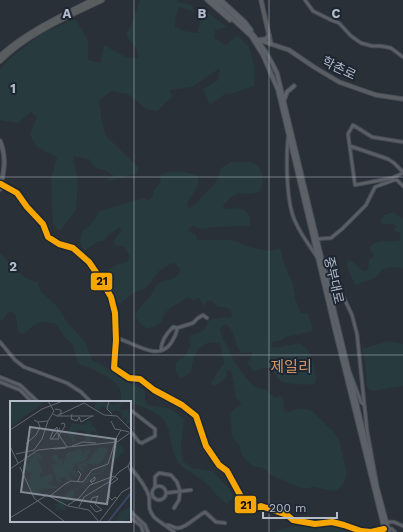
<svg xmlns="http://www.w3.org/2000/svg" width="403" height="532" font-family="'Work Sans','Noto Sans KR',sans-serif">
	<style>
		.green { fill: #273a3e }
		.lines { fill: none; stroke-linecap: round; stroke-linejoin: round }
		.stream { stroke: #384963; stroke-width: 1 }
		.street-casing { stroke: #484c53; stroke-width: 4.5 }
		.secondary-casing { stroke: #484c53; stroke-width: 5.5 }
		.primary-casing { stroke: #484c55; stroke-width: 5.5 }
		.highway-casing { stroke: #474c53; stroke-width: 6 }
		.street { stroke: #5a5e66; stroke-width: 2.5 }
		.secondary { stroke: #595d64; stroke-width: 3.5 }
		.primary { stroke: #5c6168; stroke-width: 3.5 }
		.highway { stroke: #5a5d60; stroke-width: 4.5 }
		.bus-1-casing { stroke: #1d2633; stroke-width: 9 }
		.bus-1 { stroke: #f7a600; stroke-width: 6 }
		.grid { fill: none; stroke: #b4bcc9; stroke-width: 1; stroke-opacity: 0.55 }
		.labels { text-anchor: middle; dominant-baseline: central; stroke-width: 4; stroke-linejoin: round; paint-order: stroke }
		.street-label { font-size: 13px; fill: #b4bcc9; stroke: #1d2633 }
		.quarter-label { font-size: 15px; fill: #d59563; stroke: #1d2633 }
		.inset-river { fill: none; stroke: #384963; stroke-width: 2 }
		.inset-road { fill: none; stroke: #616872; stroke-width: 1 }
		.view { fill: #848b96; fill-opacity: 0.15; stroke: #848b96; stroke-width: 2 }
		.inset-edge { fill: none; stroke: #b4bcc9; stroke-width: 2 }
		.grid-label { font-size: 13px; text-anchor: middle; font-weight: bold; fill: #b4bcc9; stroke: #1d2633; stroke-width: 4; stroke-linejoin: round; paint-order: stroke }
		.line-badge { stroke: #1d2633; stroke-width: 1.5 }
		.pale-badge-label { font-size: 11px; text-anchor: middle; font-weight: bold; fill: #111 }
	</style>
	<rect width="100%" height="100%" fill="#2a3038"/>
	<path class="green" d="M140 0H177V2L192 5 194 12 179 7 176 16 175 27 184 31 198 33 200 22 204 10 227 27 215 30 214 38 226 45 237 35 249 47 255 68 254 86 234 93 225 94 210 105 203 89 218 80 220 68 192 87 170 90 172 97 157 111 146 109 128 94 112 91 99 100 102 123 106 136 139 168 137 173 104 182 114 176 105 170 95 168 89 159 73 156 78 183 76 210 60 231 53 225 51 179 57 157 37 147 30 135 37 116 31 112 18 123 0 120V70L8 60 42 33 72 20 77 21 88 41V60L100 63 104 45 128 58H138L137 50 126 35 133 21Z
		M232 162C238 163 243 161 249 162 263 163 265 181 260 191L252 194 238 193 230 198 223 205 224 209 239 208 246 211 250 217V226L214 227 200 229 194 226 189 228 188 231 195 234 197 240H232L249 247 271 251 280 248 284 264 293 283 295 298 301 313H307L313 327 312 331 286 337 282 340 272 342 271 346 275 348 299 343C311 350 313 359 315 372 316 377 317 379 314 384 307 385 285 385 280 380 276 377 275 372 270 368H264L253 371 247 362 252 357V352L241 353C234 344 236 331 226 324L223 326 220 330 224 341 226 344 235 363 244 375 254 387 266 390 275 398 281 396 283 399 284 411 287 413 295 410 298 408 312 411 333 431 339 440 347 473 346 478 342 486 337 490 332 491 314 487 303 489 291 484 270 474 263 468 252 466 242 455 238 443 233 439 232 435 230 414 234 409 241 405 239 400 236 398 232 374 230 370 227 371 226 377 217 385 213 386 211 382 224 363 220 344C206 339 196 348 193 362 192 364 192 368 191 371 188 375 184 377 180 378L176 372V362L180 359 184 358 191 344 189 341 190 335C202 332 204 333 209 320L225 317 230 318 232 316 231 310 224 307H218L211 300 206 302 204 307 199 298 193 300 187 297C179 305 163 308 162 322L156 326 147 329 138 321 135 315C139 307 146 302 151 295 154 291 154 287 158 284 166 278 173 282 180 272L179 267 175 263 170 264 160 270 146 288 133 293 120 304C110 298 107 286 102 276 109 268 117 264 127 262L130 256 123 246H118L113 242 121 231 120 227 108 235 104 241 97 242 84 251 80 241 82 231C90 226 95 220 99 211L144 198 149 200 153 196V192L160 183 161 174C174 170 185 171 198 176 201 191 189 193 187 206L190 208C195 205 198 202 202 197 214 185 216 185 221 168Z
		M390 213H395L403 219V268L391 267 383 269 375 278 355 285 348 269 347 260 353 262 363 271 368 270 369 260 374 256 369 247C379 238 388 243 400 240L401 234 394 230 396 226 394 224H382L380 221 384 215Z
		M0 253C14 266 18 278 38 282L40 291 57 306 66 321 86 343 92 360 109 369 124 381 138 386 145 391V400L148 405C165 408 172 406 184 420L181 447 183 461 192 468 213 471 229 489 233 497 227 504C218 498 212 489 205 482 198 476 183 469 178 462 168 447 174 424 157 414 150 410 142 407 135 404L130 406V402H121C121 397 121 390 118 386 111 377 89 366 78 364L73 344 66 339 56 324C39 320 36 323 24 334L18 332 16 316 13 312H8L2 321 0 320Z
		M388 341 403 344V386L372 391 367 387C365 374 366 360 362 347L366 348Z
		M334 525 359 532H272L293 526 318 528Z"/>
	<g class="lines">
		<path class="stream" d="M0 379 22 388
			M24 390 35 402
			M130 515 137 521
			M142 526 145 532"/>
		<defs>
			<path id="street" d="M305 0 313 11 331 20 339 23 351 36 361 43 372 46H381L391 48 403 57
				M288 138C286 159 286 205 296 223 301 235 310 246 317 257
				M403 142 372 137 353 125 348 134 355 185 392 178 403 173
				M350 146 388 159 394 163 403 172
				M1 184 17 193 27 207 43 224 48 237 59 244 73 248 89 262 100 278 111 297 115 313 116 340 114 368 129 378 140 379 154 390 182 405 196 416 206 446 219 465 227 471 245 504 249 507 255 508 261 506 267 508 287 515 293 520 315 524 332 522 344 525 361 531 371 532 384 529
				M317 239 331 238 342 229 366 205 375 187 394 180H397L403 186
				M326 272 343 296 352 315 357 334 367 430 377 485
				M177 328 193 323 198 318 203 315 207 318
				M116 338C132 341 158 363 171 343 174 338 177 334 177 328L173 327C167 333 161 342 161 350
				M0 342 15 360 24 367 67 383 81 392 91 402
				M350 373 361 402 364 405
				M0 377 20 385 38 402
				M0 382 20 390 32 402
				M130 410 132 411 155 429V436L142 443 139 442 133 434 130 432
				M130 467C136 474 146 487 149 496 150 504 147 508 154 517 158 521 168 527 174 532
				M152 493a7 7 0 1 1 14 0a7 7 0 1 1-14 0Z
				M155 487V477L159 473 171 475 177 482 180 491 179 500 174 508
				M166 493 191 490
				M130 511 145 525 148 532
				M130 517 141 526 143 532
				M387 522H394L403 526
				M168 525C171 525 173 528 177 528 185 529 197 516 205 512L216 522 225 523
				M388 528 392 529 395 532"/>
			<path id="secondary" d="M261 0 271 44
				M271 44 289 50 314 67 339 82 376 95 403 99
				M0 141C7 157 4 172 0 189"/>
			<path id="primary" d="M207 0 230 20
				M212 0 251 36 263 55 278 90 336 334 385 532
				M217 0C245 24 261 39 277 73L375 480 389 532
				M221 0 245 22 251 30
				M258 40 266 39 269 35
				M262 41 271 44
				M284 100 287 92 294 86"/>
			<path id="highway" d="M0 56C27 32 61 16 93 0
				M0 61C28 33 67 17 102 0"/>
		</defs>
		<use href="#street" class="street-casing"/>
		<use href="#secondary" class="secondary-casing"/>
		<use href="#primary" class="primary-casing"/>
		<use href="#highway" class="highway-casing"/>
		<use href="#street" class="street"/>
		<use href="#secondary" class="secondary"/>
		<use href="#primary" class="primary"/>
		<use href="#highway" class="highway"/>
		<defs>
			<path id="bus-1" d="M1 184 17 193 27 207 43 224 48 237 59 244 73 248 89 262 100 278 111 297 115 313 116 340 114 368 129 378 140 379 154 390 182 405 196 416 206 446 219 465 227 471 245 504 249 507 255 508 261 506 267 508 287 515 293 520 315 524 332 522 344 525 361 531 371 532 384 529"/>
		</defs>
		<use href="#bus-1" class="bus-1-casing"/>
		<use href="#bus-1" class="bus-1"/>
	</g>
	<path class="grid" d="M134 0V532M269 0V532M0 177H403M0 355H403"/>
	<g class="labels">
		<g class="street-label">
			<text transform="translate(339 68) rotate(26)">학촌로</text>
			<text transform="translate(334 280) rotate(77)">중부대로</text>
		</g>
		<g class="quarter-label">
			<text x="291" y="367">제일리</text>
		</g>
	</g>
	<g transform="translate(10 401)">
		<rect width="121" height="121" fill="#2a3038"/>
		<path d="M0 0H32V3L0 26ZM88 0 104 4 112 1 109 7 112 10 121 7 118 11 121 14V21L115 24 117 16 112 18V13L107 9 101 11 93 5 89 9 86 8 84 5ZM78 20 82 21 81 27 83 24 89 33 86 36 84 30 80 31 82 41 75 40 76 31 69 29 64 31 65 40 61 41 63 38 59 37V32L54 34 61 26V22L74 24ZM107 43 112 45 114 50 103 62V49ZM95 46 98 49 92 61 86 64 76 62 77 66 71 64 75 71 69 68 66 61 63 68 67 74 66 76 58 68 62 79 58 81 55 76 50 77 51 84 47 80 42 65 44 63 49 65 42 57 44 53 47 54 49 60 53 56 52 66 57 52 71 48 73 55 74 50 80 49 76 59 68 62 70 63 79 59 88 47ZM24 52H30L32 60 27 58 32 68 29 77 42 73 43 79 38 83 49 87 30 88V94L25 97 16 79 22 78 20 76 23 70 19 72 12 66 16 60 19 64 20 60 17 59 20 55 22 58ZM95 65 97 66 89 73 81 75 79 81 64 90 62 99 54 102 56 110 50 108 45 110 47 106 44 103H47L57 92 71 85 82 72H89ZM121 105 119 117 114 121H106L110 112Z" fill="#273a3e"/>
		<path class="inset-river" d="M98 121 121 92"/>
		<path class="inset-road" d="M99 0 97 8 102 13M43 13 47 15 51 12V9L45 8M62 13 61 18 67 20 69 16M49 14 74 2 94 14 107 15 121 29M47 15H84M69 16 71 21 82 15M24 19 28 21 38 20M101 20 105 28 111 29M51 23 54 22 55 25 49 34 57 46M47 26 49 38H40L43 30ZM0 29 32 8 53 0M42 38 50 27M104 41 111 29 119 31M16 43 26 34 30 26 28 21M0 45 8 62M62 45 73 41 86 42M44 48 56 47M24 49 32 38 38 20 44 10 38 0M6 53 24 49M121 59 118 65 121 73M10 66 24 97 55 121M0 68 28 49 107 41 121 31M68 80 71 73 68 70 71 73M81 81 85 79V76L80 80 83 83M100 89 99 96 102 99 105 96 108 98M40 95 55 83 61 80 73 81 82 69 98 63 105 41M80 102 82 97 88 95 85 103 92 109 86 111 80 104M58 104 69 97 80 84 104 75 108 78 101 83M69 106 74 96 102 79 109 71 118 65M0 117 37 94 58 105 79 109 89 121M90 120 112 91 121 86"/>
		<path class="view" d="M20 26 106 38 97 103 11 91Z"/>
		<rect width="121" height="121" class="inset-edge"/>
	</g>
	<g class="grid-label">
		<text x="67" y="18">A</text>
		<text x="202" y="18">B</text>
		<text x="336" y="18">C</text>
		<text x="13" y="93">1</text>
		<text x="13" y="271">2</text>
	</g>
	<g class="line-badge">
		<rect x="90" y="272" width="23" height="19" rx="4" fill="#f7a600"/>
		<rect x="234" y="495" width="23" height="19" rx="4" fill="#f7a600"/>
	</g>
	<g class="pale-badge-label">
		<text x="102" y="285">21</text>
		<text x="246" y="509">21</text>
	</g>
	<path d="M263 512v6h74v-6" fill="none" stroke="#b4bcc9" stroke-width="2"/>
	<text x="269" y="512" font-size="12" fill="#b4bcc9" stroke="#1d2633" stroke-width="3" paint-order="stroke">200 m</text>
</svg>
